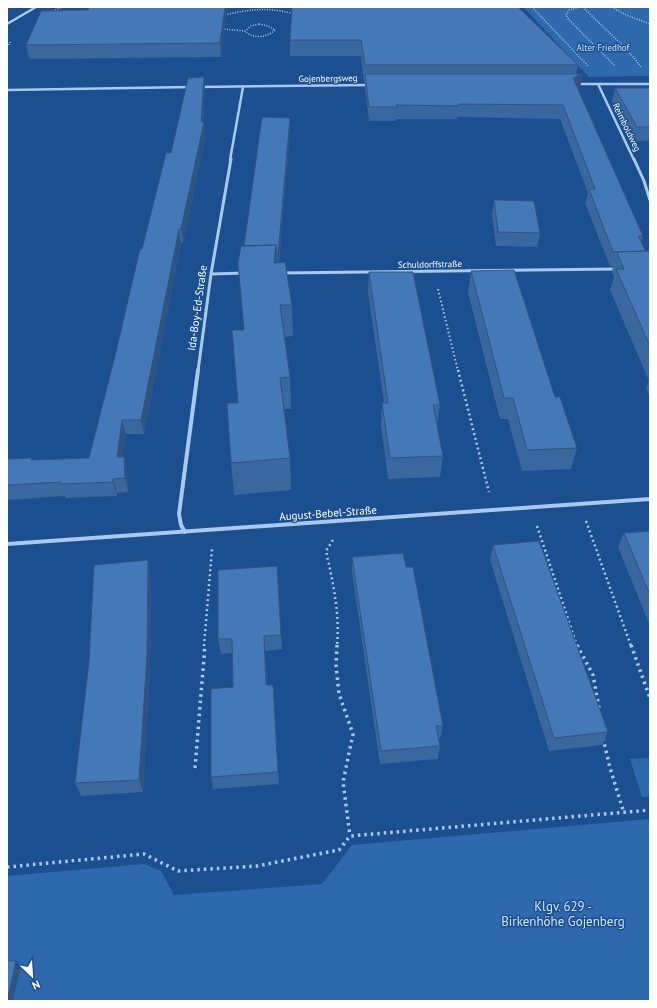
<svg xmlns="http://www.w3.org/2000/svg" width="657" height="1008" font-family="'PT Sans',sans-serif">
	<style>
		.green { fill: #2e69ad }
		.lines { fill: none; stroke-linecap: round; stroke-linejoin: round }
		.path-far3 { stroke: #a9c9ee; stroke-width: 1.5; stroke-dasharray: 1 1.5; stroke-linecap: butt }
		.path-far2 { stroke: #a9c9ee; stroke-width: 2; stroke-dasharray: 1.5 2.5; stroke-linecap: butt }
		.path-far1 { stroke: #a9c9ee; stroke-width: 2.5; stroke-dasharray: 2 3; stroke-linecap: butt }
		.path { stroke: #a9c9ee; stroke-width: 3.5; stroke-dasharray: 2.5 4; stroke-linecap: butt }
		.minor-far2 { stroke: #a9c9ee; stroke-width: 2.5 }
		.minor-far1 { stroke: #a9c9ee; stroke-width: 3 }
		.minor { stroke: #a9c9ee; stroke-width: 4 }
		.wall { fill: #3a679d }
		.shaded-wall { fill: #305480 }
		.building { fill: #4478b7; stroke: #305480 }
		.labels { text-anchor: middle; dominant-baseline: central; stroke-width: 3; stroke-linejoin: round; paint-order: stroke }
		.far-park-label { font-size: 9px; fill: #cfe3fa; stroke: #1b4f8f }
		.far-street-label { font-size: 9px; fill: #fff; stroke: #1b4f8f }
		.street-label { font-size: 11px; fill: #fff; stroke: #1b4f8f }
		.near-park-label { font-size: 13px; fill: #cfe3fa; stroke: #1b4f8f }
	</style>
	<rect width="100%" height="100%" fill="#1b4f8f"/>
	<path class="green" d="M523 7H650V78L646 76 589 77Z
		M650 758V797H642L630 759Z
		M650 819V1001H7V876L144 864 161 871 174 895 322 884 352 845Z"/>
	<g class="lines">
		<path class="path-far3" d="M532 7 588 66
			M579 7 569 10 566 15 569 20 615 66
			M583 7C602 27 625 45 641 67
			M612 7 626 15 650 24
			M53 11 62 7
			M225 15C249 9 270 7 294 14
			M259 24 268 26 275 30C267 38 253 39 245 31L251 26Z
			M222 29 245 31
			M7 47 11 41"/>
		<path class="path-far2" d="M438 289 458 371"/>
		<path class="path-far1" d="M458 370 489 492
			M586 521 631 646
			M537 526 577 646
			M333 540 326 551C333 582 340 614 337 646
			M204 646 212 549"/>
		<path class="path" d="M337 645 336 665 339 694 353 734 343 782 350 836
			M577 645 593 675 599 708
			M631 645 650 698
			M603 738 610 768 624 813
			M195 768 205 645
			M7 867 144 854 178 871 257 866 339 850 350 836 650 810"/>
		<path class="minor-far2" d="M7 24 36 7
			M576 84H650
			M598 84 634 160
			M200 87 370 85
			M7 90 192 87
			M230 160 243 87"/>
		<path class="minor-far1" d="M634 159 644 181 650 200
			M282 273 618 269
			M211 274 244 273
			M198 371 211 274 231 159"/>
		<path class="minor" d="M185 532 181 525 179 514 198 370
			M7 544 650 499"/>
	</g>
	<path class="wall" d="M227 7 221 57 29 59 26 45Z
		M292 7 578 65 576 74H583L580 87 578 88 643 236 641 242 646 251H650V397L646 388 649 381 610 290 614 277 612 272 613 266H610L585 203 588 193 560 119 457 117V119H396V121H369L365 88V82H364L361 56H290V40Z
		M204 77 205 90 203 122H204L206 135 183 243H181L144 434H126L122 457H124L127 471 128 492 117 493V496L65 498V496L7 500V459L32 460 89 458 142 249 171 153Z
		M615 88H650V143L649 141H633L612 101Z
		M290 118V131L279 263 292 305 293 336 285 337 290 377 291 409H284L290 458 291 490 234 495 231 463 238 403 244 330V246Z
		M494 200 540 233 537 247 496 246 492 215Z
		M471 271 555 397 577 448 571 469 522 471 508 419H500L468 292Z
		M369 272 440 405 437 426 443 456 440 477 388 479 381 425 382 403H384L368 293Z
		M650 531V626L618 547 624 533Z
		M493 545 608 732 602 745 549 751 490 560Z
		M352 557 406 567 443 726 440 739H439L440 746 438 759 380 764 352 572Z
		M277 566 282 649 265 651 267 685H273L279 784 213 789 211 777 233 687 232 653 221 654 218 639Z
		M151 575 150 669 143 792 81 796 75 783Z"/>
	<path class="shaded-wall" d="M225 7H227L221 57 220 43Z
		M583 74 580 87 571 91 573 78Z
		M204 77 205 90 202 131 204 122 206 135 183 243 181 229 201 122Z
		M290 118V131L278 270V255Z
		M179 229 181 243 144 434 141 420Z
		M276 245 278 276 274 263Z
		M122 420 126 434 120 471 117 457Z
		M124 457 127 471 128 492 125 478Z
		M113 479 117 493V496L113 482Z
		M148 560 151 575 150 669 143 792 139 780Z
		M7 595 8 598 7 605Z
		M264 636 265 651 267 699 266 685Z
		M273 685 274 698 279 784 278 772Z
		M16 961 21 966 13 1001H7Z"/>
	<path class="building" d="M89 7H225L220 43 26 45 41 11 88 10Z
		M292 7H518L578 65H365L361 40H290Z
		M365 74H583L573 78 643 236H638L646 251 613 252 589 189H595L563 105 458 104V106L396 105 397 107H369Z
		M204 77 201 122H204L181 229H179L141 420H122L117 457H124L125 478 113 479V482L61 484V482L7 485V459L31 458V460L89 458 115 356 140 249H142L166 153H171L188 78Z
		M615 88H650V127H637Z
		M262 117 290 118 278 255H277L276 245 244 246Z
		M494 200 534 201 540 233 498 232Z
		M276 245 274 263 285 262 292 305H280L290 377 280 378 290 458 231 463 227 403H238L232 330H244L238 263 241 246Z
		M650 251V346L616 269H624L617 252Z
		M514 270 555 397H560L577 448 527 450 513 398H504L471 271Z
		M369 272H413L440 405H433L443 456 390 458 382 403H388Z
		M650 531V595L624 533Z
		M539 541 608 732 554 738 493 545Z
		M403 553 406 567H413L443 726H436L440 746 381 751 352 557Z
		M148 560 147 655 139 780 75 783 89 661 94 565Z
		M277 566 281 635 264 636 266 685H273L278 772 211 777V689L233 687 232 639H218V570Z
		M7 961H16L7 1001Z"/>
	<g class="labels">
		<g class="far-park-label">
			<text x="603" y="47">Alter Friedhof</text>
		</g>
		<g class="far-street-label">
			<text transform="translate(328 78) rotate(-1)">Gojenbergsweg</text>
			<text transform="translate(627 127) rotate(64)">Reimboldweg</text>
			<text transform="translate(430 264) rotate(-1)">Schuldorffstraße</text>
		</g>
		<g class="street-label">
			<text transform="translate(197 308) rotate(-82)">Ida-Boy-Ed-Straße</text>
			<text transform="translate(328 513) rotate(-4)">August-Bebel-Straße</text>
		</g>
		<g class="near-park-label">
			<text x="563" y="906">Klgv. 629 -<tspan x="563" dy="15">Birkenhöhe Gojenberg</tspan></text>
		</g>
	</g>
	<rect width="657" height="1008" fill="none" stroke="#ffffff" stroke-width="16"/>
	<g transform="translate(32 976) rotate(155)" stroke="#1b4f8f" stroke-width="3" paint-order="stroke">
	<path d="M0-3L7 15L0 10L-7 15Z" fill="#ffffff"/>
	<text y="-6" font-size="11" font-weight="bold" text-anchor="middle" fill="#ffffff">N</text>
	</g>
</svg>
